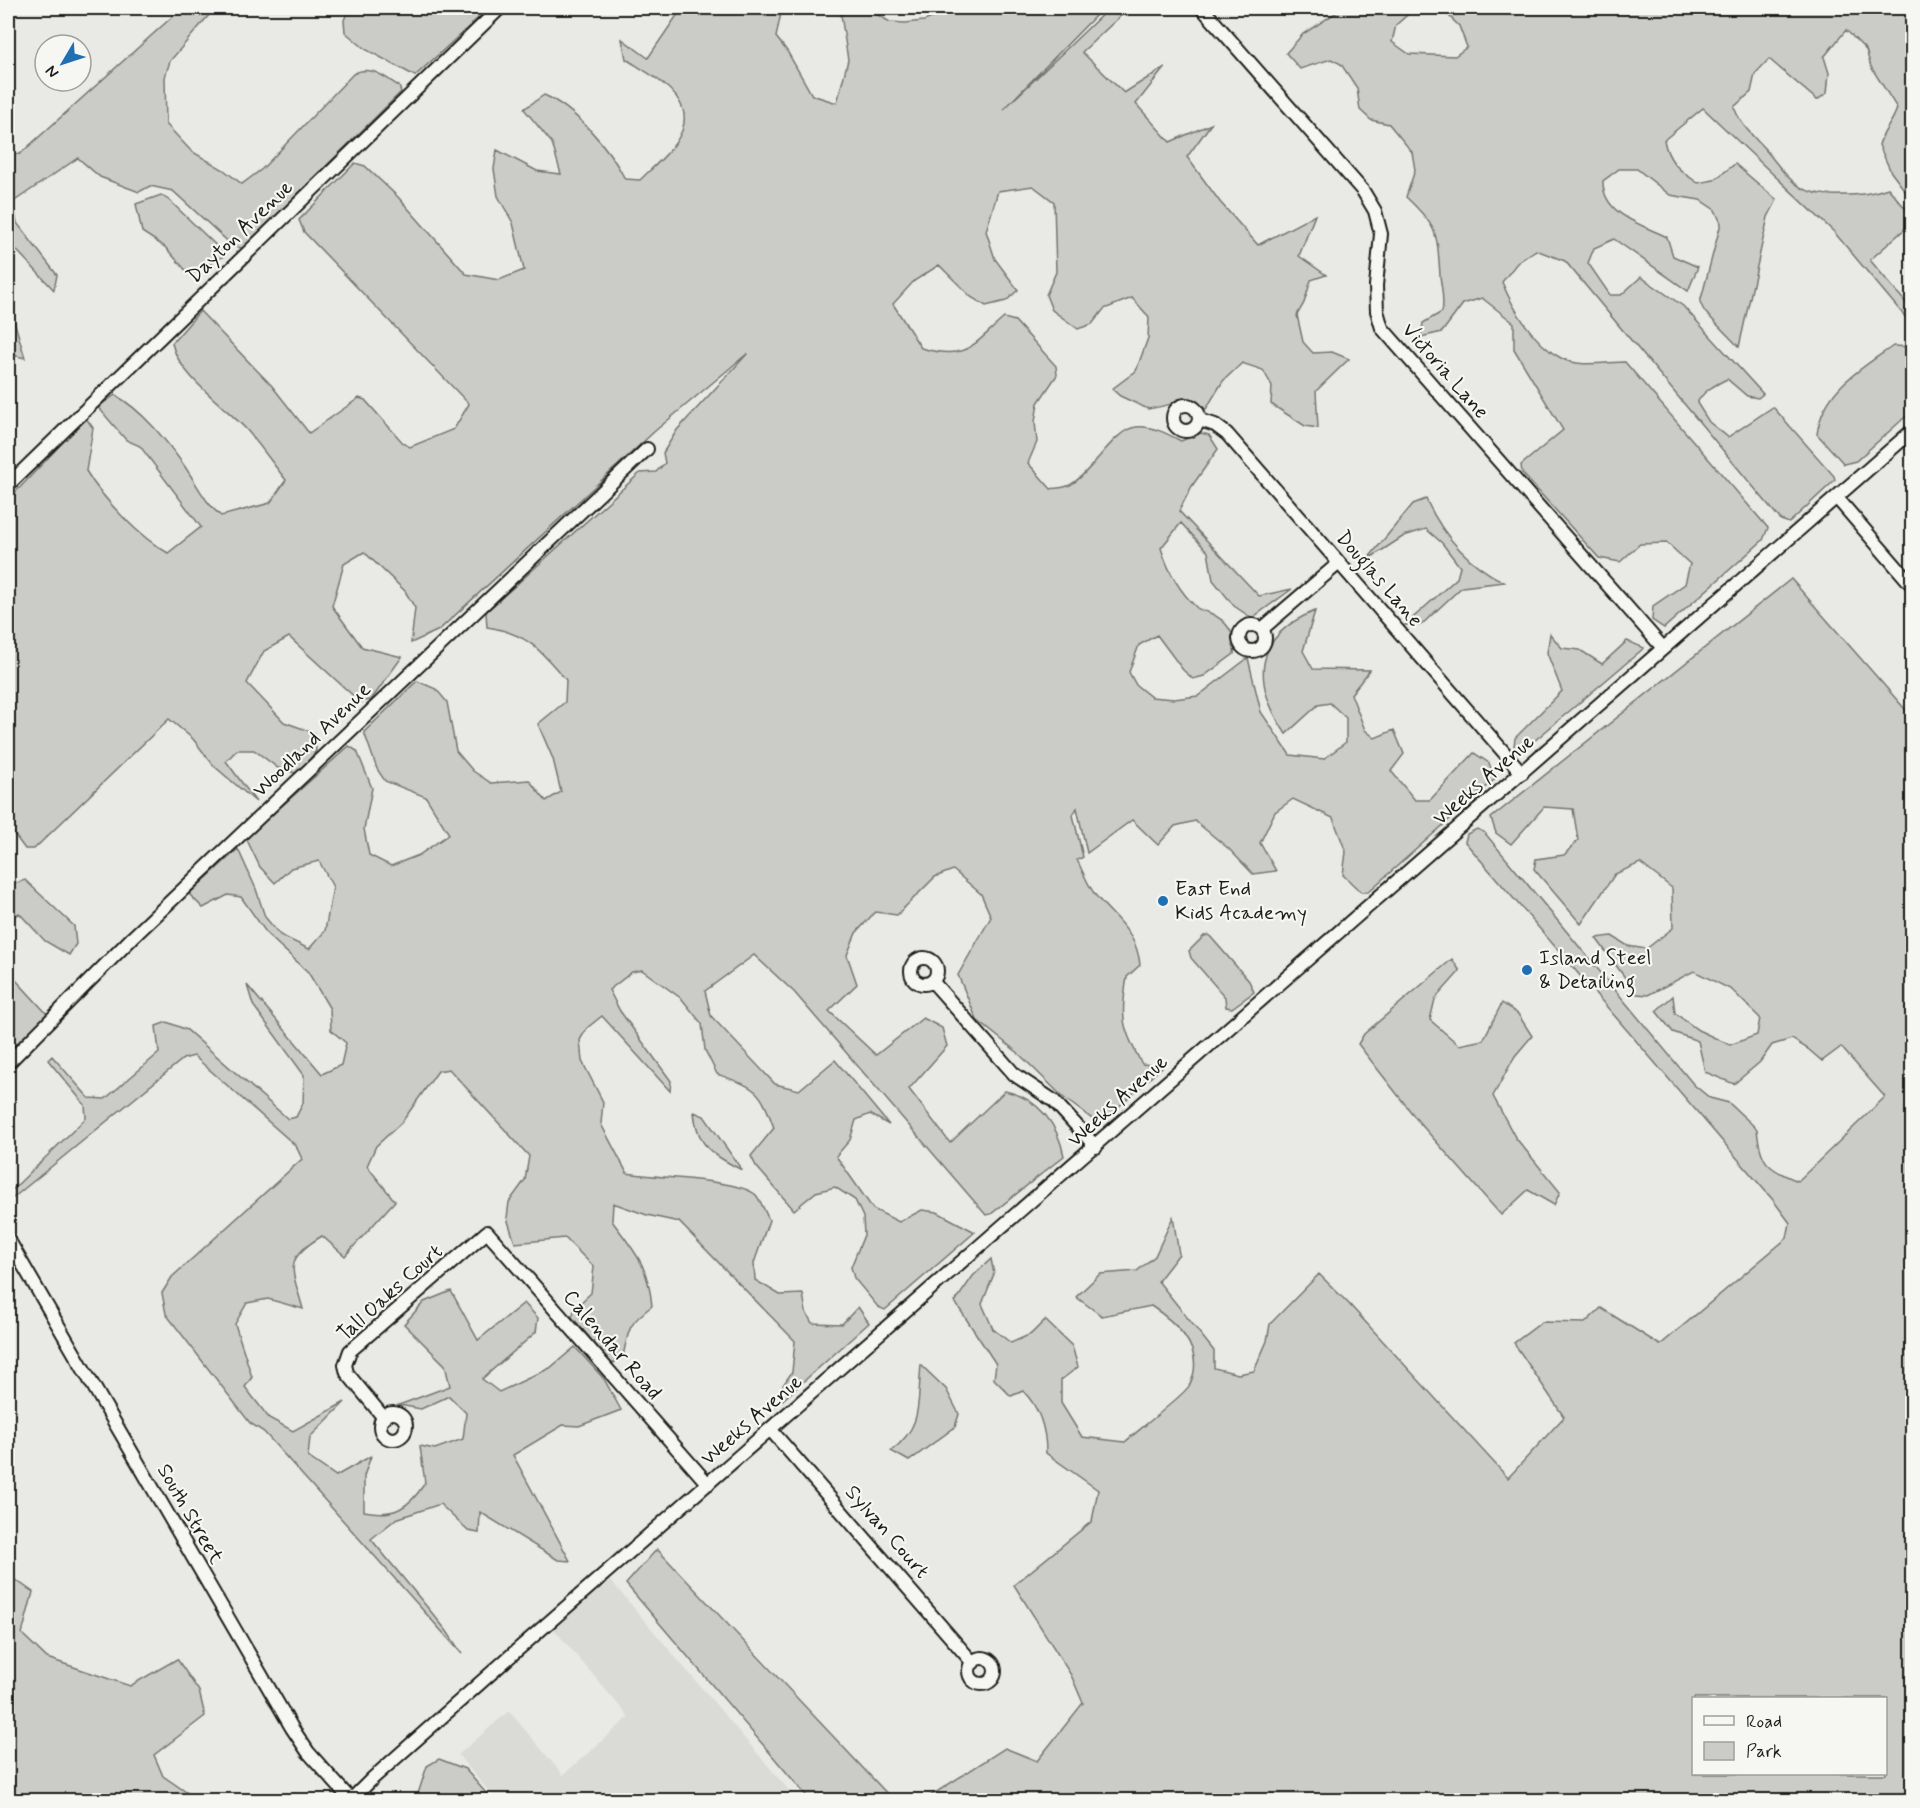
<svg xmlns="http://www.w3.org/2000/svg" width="1920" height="1808" font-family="Mynerve,sans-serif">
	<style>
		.built { fill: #dadad6 }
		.green { fill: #cbcbc7; stroke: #747472; stroke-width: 1.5; fill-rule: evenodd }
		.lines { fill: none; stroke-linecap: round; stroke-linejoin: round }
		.minor-casing { stroke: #1c1c1c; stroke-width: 16 }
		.minor { stroke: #f6f6f2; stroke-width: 12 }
		.poi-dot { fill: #1f6fb2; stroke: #f6f6f2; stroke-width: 2 }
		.labels { text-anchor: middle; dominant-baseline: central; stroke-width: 4.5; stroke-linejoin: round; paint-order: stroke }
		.street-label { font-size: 21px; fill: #1c1c1c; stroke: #f6f6f2 }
		.poi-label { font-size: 21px; fill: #1c1c1c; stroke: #f6f6f2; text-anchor: start }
	</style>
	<rect width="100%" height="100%" fill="#e9e9e5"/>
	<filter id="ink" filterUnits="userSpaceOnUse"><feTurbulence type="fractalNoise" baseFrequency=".0167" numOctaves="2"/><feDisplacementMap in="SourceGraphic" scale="12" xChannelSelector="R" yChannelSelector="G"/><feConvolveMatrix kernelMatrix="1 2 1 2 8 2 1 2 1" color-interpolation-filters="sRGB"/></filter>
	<g filter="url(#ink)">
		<path class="built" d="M610 1580 797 1800H496L458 1755 509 1711 563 1775 629 1717 552 1627Z"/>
		<path class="green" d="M182 8H215L170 61 165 77 166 124 191 151 224 170 242 184 262 169 353 74C370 64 384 77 399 86L401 92 243 248 234 247 173 191 150 186 139 192 100 177 78 158 13 202 17 223 57 275 54 290 8 241V155L20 154Z
			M349 8H489L415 76 365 49 345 32 344 20Z
			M682 8H782L776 37 787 51 812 95 837 103 848 60 840 8H866L890 22 905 23 924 21 958 8H1103L1004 109 1109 8H1129L1082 52 1124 93 1165 67 1136 104 1170 142 1211 124 1187 157 1220 202 1258 245 1315 215 1299 256 1326 275 1311 280 1304 303 1297 315 1303 342 1313 353 1332 352 1349 359 1316 391 1318 428 1305 426 1271 404 1272 386 1263 370 1242 363 1223 381 1206 409C1186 395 1171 406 1148 409L1120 396 1112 389 1136 371 1148 338 1149 317 1132 298 1104 309 1092 324 1078 329 1052 310 1046 295 1056 272 1054 202 1033 186 998 191 986 231 995 259 1018 290 1006 301 986 306 971 297 939 265 914 281 893 304 921 348C967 361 971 346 1004 318L1015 321 1056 366 1057 375 1038 403 1035 422 1037 442 1028 463 1051 489C1057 488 1064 488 1070 485 1091 474 1114 429 1136 427 1151 425 1168 434 1181 441L1201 433 1209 435 1218 449 1192 486 1179 511 1259 596 1292 589 1252 618 1234 606 1213 580 1208 552 1181 523 1161 548C1168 571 1179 591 1197 608 1201 611 1206 611 1210 613 1228 621 1236 635 1234 654L1204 676 1193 679 1183 670 1157 635 1139 645 1129 672 1136 685 1151 697 1174 699 1198 696 1248 658 1261 712 1290 755 1324 759 1346 742V718L1330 703 1318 705 1286 734C1252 683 1252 636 1315 611L1303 651 1313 669 1370 670 1351 694 1365 730 1375 738 1394 730 1404 754 1391 771 1415 800H1430L1474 753 1489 763 1495 779 1368 892H1361L1343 875 1346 852 1333 818 1293 799 1275 812 1260 843 1276 871 1253 874 1229 849 1195 821 1175 826 1158 845 1132 820 1087 853 1077 808 1073 815 1083 857 1077 860C1083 871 1088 887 1097 897 1116 920 1137 933 1140 965L1127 977C1120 1018 1122 1028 1142 1064L1163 1066 1102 1122 1091 1118 1064 1098 1017 1052 977 1020 958 975 991 917 981 894 953 870 935 877 897 915 875 912 856 933 847 955 857 984 829 1011 876 1055 923 1018 942 1028 947 1046 909 1089 950 1143 1005 1091C1039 1098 1058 1125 1064 1156L991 1214 986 1215 794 992 754 955 705 991 711 1016 775 1084 799 1090 835 1060 889 1125 870 1114 856 1120 850 1140 836 1156 873 1209 899 1222 922 1210 937 1212 975 1232 885 1310 878 1307 854 1278 851 1267 864 1235 863 1217 855 1200 835 1187 816 1192 794 1210 756 1166 751 1156 774 1128C760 1088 756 1088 717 1074L705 1050 702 1024 682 999 642 970 632 972 609 990 620 1011 671 1081 670 1091 602 1016 587 1028 580 1040 582 1061 603 1102 601 1124 627 1173C653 1178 740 1179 756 1195 761 1201 765 1212 769 1220L754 1263 755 1280 780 1295 803 1294 806 1312 812 1323 842 1324 858 1307 869 1323 776 1406 773 1400 792 1372 795 1341 679 1222 647 1215 613 1203 612 1221C636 1253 648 1265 652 1306 629 1323 628 1329 623 1357L612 1364 572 1317 575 1308 591 1293 594 1267 565 1238 515 1243 507 1218 509 1202 525 1180 529 1156 449 1069 438 1071 402 1122 376 1146 367 1166 395 1201 345 1256 322 1236C282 1260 292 1268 303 1309L268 1299 247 1303 235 1324 252 1377 245 1387 269 1418 293 1431 345 1402 310 1437 308 1457 336 1476 371 1456 364 1476V1511C394 1517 408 1509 425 1483L420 1446 435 1449 463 1439 466 1413 449 1396 421 1409 399 1405 450 1386 445 1365 404 1324 424 1302 451 1291 478 1340 524 1303 538 1318 536 1332 482 1379 499 1392 550 1368 575 1347 604 1379 621 1410 579 1426 563 1425 513 1455 570 1561 558 1560 480 1512 479 1533 468 1531 440 1504 396 1519 371 1539 446 1630 462 1654 264 1432 250 1423 166 1314 162 1293 172 1277 302 1159 296 1146 194 1056 183 1059 8 1202V1194L86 1118 85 1105 48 1060 52 1056 89 1098 105 1099 159 1053 156 1026 167 1022 187 1030 288 1119 296 1117 303 1103 304 1075 253 1005 247 985 322 1074 341 1065 346 1043 331 1030 330 1009 308 972 268 935 241 897 228 895 203 908 189 894 238 849 256 889 265 917 280 935 309 949 325 931 333 887 319 861 291 868 275 883 260 867 246 838 349 746 357 751 372 788 364 829 369 855 391 866 419 855 449 834 426 797 385 781 377 769 364 732 417 681 436 689 447 702 456 751 473 771 491 783 529 780 546 801 561 792 553 759 538 724 565 702 566 680C540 650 529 634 487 627L486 612 640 473 656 472 665 463 663 453 677 430 748 353 655 431 439 630 411 643 415 608 405 591 364 552 344 564 332 606 362 647 402 657 371 700 360 702 289 637 264 651 247 683 284 722 315 733 316 751 298 774 278 768 254 750H237L226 761 256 802 214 766 193 739 169 719 34 849H25L8 826V500L86 418 93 428 86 471C103 499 139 537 168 553L201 527 140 446 126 440 98 407 115 395C142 410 165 439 183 464 196 482 204 502 221 516L270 503 286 480C273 464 260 445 246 429 225 406 178 375 172 343L200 311 272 386 309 433 359 398 365 400 404 444 410 447 454 429 469 404 304 232 299 220 355 163 365 166 398 197 466 274 499 280 524 270 513 223 498 196 494 169 497 150 537 171 561 174 552 143 524 109 544 95C575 108 610 149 625 179L640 180C652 168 667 156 676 142 704 101 655 78 626 59L622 39 648 58Z
			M1343 8H1415L1396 25 1392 42 1409 54 1455 56 1467 47 1459 26 1441 8H1912V200L1891 172 1879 145C1883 130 1893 123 1897 108L1871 67 1866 50 1846 30 1824 57 1829 73 1827 93 1817 100 1769 59 1755 74 1751 92 1734 107C1740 124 1752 135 1764 148 1791 180 1797 197 1842 195 1859 195 1871 194 1888 188L1911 215 1907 227 1870 260 1912 310V325L1834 232 1703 108 1664 140C1668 162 1680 171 1698 183L1714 180 1735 164 1777 200 1768 217 1739 347 1705 312 1700 303 1721 223 1715 210 1700 200 1670 195 1637 169H1619L1603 181C1602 214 1642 225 1667 237L1673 256 1698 267 1688 291 1614 239 1594 248 1588 263 1610 295H1621L1641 277 1683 306 1763 394 1758 398 1747 396 1727 379C1715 385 1703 391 1697 403L1709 422 1728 437 1773 407 1834 476 1835 480 1789 523 1781 520 1565 261 1536 250 1517 263 1502 282C1513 309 1534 344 1561 358 1578 368 1606 362 1625 362L1768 528 1763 540 1664 628 1652 620 1653 606 1685 584 1690 564 1667 543 1640 544 1620 562 1599 558 1522 473 1521 465 1563 430 1514 349V323L1482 298 1463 304 1442 332 1421 337 1423 323 1442 312C1445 299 1441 288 1440 275 1437 232 1438 227 1406 197L1415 170 1412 152 1389 124 1371 120 1360 110 1357 88 1341 64 1331 59 1300 69 1286 53 1303 34Z
			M161 195 170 201 226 255 190 275 165 247 142 232 136 204Z
			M8 312 13 317 25 358 8 354Z
			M1893 346 1912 347V411L1856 461 1844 464 1817 434C1823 390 1859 370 1893 346Z
			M1426 499C1443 536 1467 564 1504 582L1462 587 1421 625H1405L1457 578 1460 567 1442 543 1426 529 1404 536 1367 560 1413 504Z
			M1791 579 1912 717V1800H924L1005 1748 1037 1761 1083 1703 1071 1675 1014 1585 1092 1521 1098 1490 1046 1453C1046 1429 1040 1408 1023 1391L1011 1396 994 1379 996 1364 955 1302 973 1276 991 1259 994 1274 982 1304 993 1329 1011 1343 1031 1334 1045 1320 1072 1346 1078 1367 1061 1380V1403L1082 1437 1125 1442C1136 1432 1184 1395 1189 1386 1207 1351 1177 1323 1151 1306L1102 1316 1076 1297 1100 1274 1137 1271 1155 1256 1173 1217 1179 1254 1158 1281 1214 1351V1368L1238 1374 1254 1371 1267 1341 1270 1324 1319 1274 1349 1304 1508 1478 1564 1417 1514 1343 1542 1322 1585 1323 1601 1308 1660 1345 1787 1238 1790 1223 1773 1200 1465 842 1467 834 1477 829 1484 832 1694 1085 1710 1098 1729 1103 1757 1129C1760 1162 1767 1169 1798 1181L1885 1097 1841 1047 1822 1061 1808 1049 1792 1039 1772 1045 1760 1062 1734 1084 1705 1072 1698 1041 1673 1032 1656 1011 1673 996 1675 1013 1698 1030 1730 1045 1757 1035 1760 1018 1732 990 1694 971 1648 995 1637 994 1596 938 1612 936 1628 946 1646 949 1673 928 1672 888 1640 863 1615 874 1581 924 1534 869 1536 859 1564 855 1578 840 1573 809 1544 807 1511 844 1496 833 1491 818ZM1886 1698V1774H1694V1698Z
			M1550 634 1562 648 1580 650 1602 664 1627 641 1644 648 1520 753 1514 746 1515 738 1562 691 1547 653Z
			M25 880 74 926 76 944 69 955 45 941 19 913 8 920V892L12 884Z
			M1209 935 1249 981 1254 992 1232 1008 1226 1007 1225 997 1191 958 1189 951 1204 936Z
			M1452 959 1460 971 1435 999 1430 1020 1459 1045 1483 1040 1502 1003 1518 1014 1532 1036 1515 1056 1493 1096 1515 1137 1560 1192 1554 1205 1528 1190 1501 1215 1418 1121 1358 1044 1364 1034Z
			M8 976 14 978 49 1016 11 1052 8 1049Z
			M694 1112 704 1116 742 1170C712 1155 697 1146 694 1112Z
			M921 1365 946 1389 959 1414 955 1427 909 1461 891 1451C924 1426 917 1403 921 1365Z
			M657 1549 893 1800H810L626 1584Z
			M8 1578 17 1581 33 1592 22 1634 47 1658 130 1686 177 1659 199 1691 205 1716 154 1755 163 1776 189 1794 192 1800H8Z
			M439 1759 465 1769 492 1800H416L427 1766Z"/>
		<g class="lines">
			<defs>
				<path id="minor" d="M1202 8 1363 191 1375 211 1381 234 1376 286 1377 311 1382 328 1663 648
					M1173 418a13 13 0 1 1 26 0a13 13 0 1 1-26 0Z
					M1200 420 1215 425 1227 434 1522 773
					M8 485 500 8
					M1837 498 1912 585
					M1239 638a13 13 0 1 1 26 0a13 13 0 1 1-26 0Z
					M1262 629 1339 563
					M911 971a13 13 0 1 1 26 0a13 13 0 1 1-26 0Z
					M932 981 1015 1075 1054 1101 1096 1147
					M8 1063 133 937 647 449
					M8 1239 292 1728 308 1752 351 1800
					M380 1426a13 13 0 1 1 26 0a13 13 0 1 1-26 0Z
					M384 1418 347 1373 345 1365 350 1351 487 1232 708 1484
					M770 1429 973 1663
					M969 1671a13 13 0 1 1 26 0a13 13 0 1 1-26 0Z
					M351 1800 373 1778 515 1652 1912 431"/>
			</defs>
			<use href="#minor" class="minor-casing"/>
			<use href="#minor" class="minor"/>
		</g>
	</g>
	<g class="poi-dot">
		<circle cx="1163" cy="901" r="6"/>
		<circle cx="1527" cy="970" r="6"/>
	</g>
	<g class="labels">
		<g class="street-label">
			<text transform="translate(240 232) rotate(-44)">Dayton Avenue</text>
			<text transform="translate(1445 371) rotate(49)">Victoria Lane</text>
			<text transform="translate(1379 579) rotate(49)">Douglas Lane</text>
			<text transform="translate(312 740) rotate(-44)">Woodland Avenue</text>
			<text transform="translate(1484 780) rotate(-41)">Weeks Avenue</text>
			<text transform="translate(1118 1101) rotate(-42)">Weeks Avenue</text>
			<text transform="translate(390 1293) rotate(-42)">Tall Oaks Court</text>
			<text transform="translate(612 1345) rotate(49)">Calendar Road</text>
			<text transform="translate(752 1420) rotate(-41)">Weeks Avenue</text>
			<text transform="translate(190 1514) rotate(60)">South Street</text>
			<text transform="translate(887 1532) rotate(49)">Sylvan Court</text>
		</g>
		<g class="poi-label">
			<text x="1175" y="889">East End<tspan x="1175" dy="24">Kids Academy</tspan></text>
			<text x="1539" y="958">Island Steel<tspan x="1539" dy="24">&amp; Detailing</tspan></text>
		</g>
	</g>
	<rect width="1920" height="1808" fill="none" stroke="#f6f6f2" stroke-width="30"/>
	<rect x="15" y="15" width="1890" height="1778" fill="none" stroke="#1c1c1c" stroke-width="2" filter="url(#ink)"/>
	<rect x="1692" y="1697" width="195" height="78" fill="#f6f6f2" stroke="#9f9f9c" stroke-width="1.5"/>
	<rect x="1704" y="1716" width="30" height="9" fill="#f6f6f2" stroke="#9f9f9c" stroke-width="1.5"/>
	<text x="1746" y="1727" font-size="18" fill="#1c1c1c">Road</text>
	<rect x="1704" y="1742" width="30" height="18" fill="#cbcbc7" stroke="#9f9f9c" stroke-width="1.5"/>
	<text x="1746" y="1757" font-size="18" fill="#1c1c1c">Park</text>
	<g transform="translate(63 63) rotate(231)"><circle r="28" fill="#f6f6f2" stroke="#9f9f9c" stroke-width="1.5"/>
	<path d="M0-4.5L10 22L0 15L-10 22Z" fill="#1f6fb2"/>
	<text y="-9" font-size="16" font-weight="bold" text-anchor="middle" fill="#1c1c1c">N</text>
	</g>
</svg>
